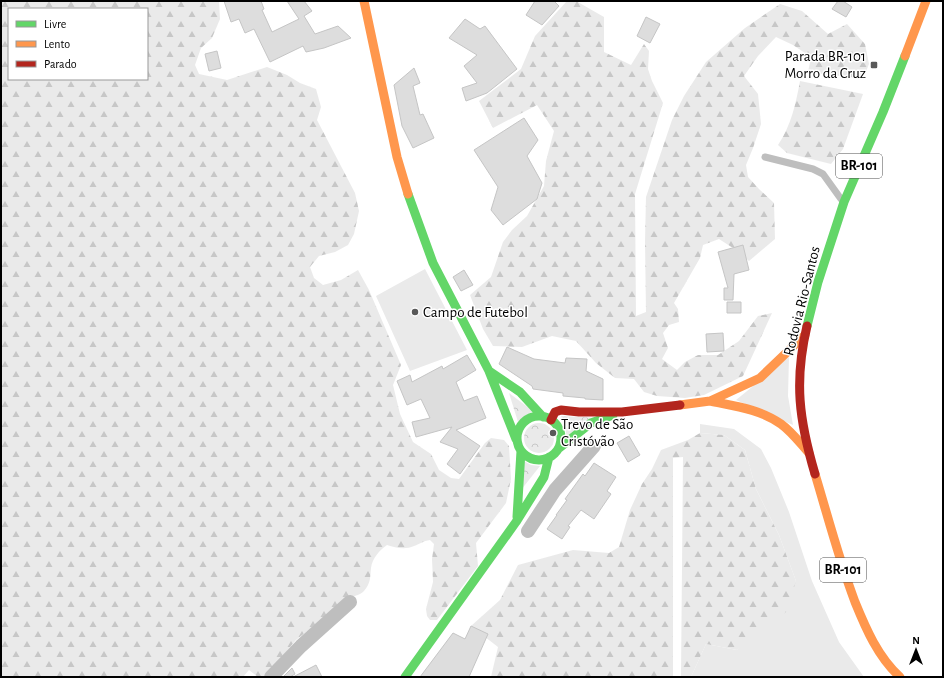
<svg xmlns="http://www.w3.org/2000/svg" width="944" height="678" font-family="'Alegreya Sans',sans-serif">
	<style>
		.grass { fill: #eaeaea }
		.forest { fill: url(#forest-firs); fill-rule: evenodd }
		.park { fill: url(#park-crowns) }
		.building { fill: #ddd; stroke: #c5c5c5 }
		.lines { fill: none; stroke-linecap: round; stroke-linejoin: round }
		.lane { stroke: #bebebe; stroke-width: 7 }
		.street { stroke: #bebebe; stroke-width: 14 }
		.fast { stroke: #63d668; stroke-width: 9 }
		.slow { stroke: #ff974d; stroke-width: 9 }
		.jam { stroke: #b3261e; stroke-width: 9 }
		.poi-dot { fill: #595959; stroke: #fff; stroke-width: 1.5 }
		.labels { text-anchor: middle; dominant-baseline: central; stroke-width: 3; stroke-linejoin: round; paint-order: stroke }
		.shield { fill: #fff; stroke: #4c4c4c; stroke-width: 1 }
		.shield-label { font-size: 14px; font-weight: bold; fill: #000 }
		.poi-label { font-size: 15px; fill: #000; stroke: #fff; text-anchor: start }
		.street-label { font-size: 15px; fill: #000; stroke: #fff }
	</style>
	<defs>
		<pattern id="forest-firs" width="22" height="20" patternUnits="userSpaceOnUse"><rect width="22" height="20" fill="#eaeaea"/><path d="M5 1l3.5 6h-7zM16 11l3.5 6h-7z" fill="#c7c7c7"/></pattern>
		<pattern id="park-crowns" width="20" height="18" patternUnits="userSpaceOnUse"><rect width="20" height="18" fill="#eaeaea"/><path d="M2 6a3 3 0 1 1 6 0M12 15a3 3 0 1 1 6 0" fill="none" stroke="#c7c7c7"/></pattern>
	</defs>
	<rect width="100%" height="100%" fill="#fff"/>
	<path class="grass" d="M425 269 467 350 410 371 376 296Z
		M789 357 788 396 793 425 736 400Z
		M700 424 734 429 761 449 771 468 789 512 812 581 839 642 864 677H691L706 644 737 650 796 581 779 535 756 489 745 450 724 435 700 433Z"/>
	<path class="forest" d="M1 1H219L220 19 212 38 201 48 195 65 199 74 227 80 267 67 287 75 300 83 316 89 321 107 317 120 355 193 359 211 354 234 348 245 335 252 319 256 310 267 314 278 323 285 341 280 358 270 369 290 401 365 393 385 400 414 413 442 431 454 439 470 451 478 459 479 485 443 491 438 504 440 509 446 511 479 506 503 476 543 478 566 437 620H430L427 616 426 609 433 582 432 559 434 544 430 540C423 541 420 544 414 546 405 550 396 548 387 545 380 550 372 558 371 568 370 577 371 583 364 591 359 596 352 596 347 599L296 640 265 677H258L249 670 243 677H1ZM9 9H147V79H9Z
		M567 1H576L604 17V52L631 65 644 44 649 51 648 69 652 81 663 103 635 194 636 316 646 312 645 241 646 197 672 120 684 96 706 62 745 28 780 4 802 11 828 34 847 24 865 44 869 64 863 79 808 72 811 57 793 45 776 37 758 56 744 76 758 94 761 124 753 148 746 165 748 177 759 189 774 203 775 239 749 261 733 248 719 239 703 245 700 258 674 303 678 309 679 322 669 325 663 333 668 348 662 359 677 370 685 362 698 355H718L739 341 758 316 772 313 743 376 704 395 685 398 657 396 644 392 634 379 615 378 596 363 576 341 552 336 522 347 493 346 483 329 470 295 491 277 503 242 512 230 527 216 544 186 546 161 554 131 537 105 493 128 479 101 521 69 535 36Z
		M800 81 863 94 843 149 831 164 787 153 778 145C791 126 796 103 800 81Z
		M700 433 724 435 745 450 756 489 779 535 796 581 786 612 737 650 706 644 691 677H681L683 457 673 458V677H491L498 647 471 626 500 600 518 565 573 550 609 553 619 547 630 510 642 484 652 469 661 450 688 440Z"/>
	<path class="park" d="M509 393 533 411 518 422Z
		M561 416 598 418 567 440 565 426Z
		M524 438a15 15 0 1 1 30 0a15 15 0 1 1-30 0Z
		M524 461 531 465 540 466 521 490Z"/>
	<path class="building" d="M224 1H261L264 9 262 10 272 32 299 19 287 1H304L312 11 304 16 315 34 338 26 351 38 324 48 306 52 303 46 270 62 254 29 245 33 239 19 231 22Z
		M535 1H554L559 6 542 25 526 15Z
		M838 1H843L852 7 846 17 832 9Z
		M646 17 660 24 650 43 637 36Z
		M465 19 480 29 485 26 517 69 487 93 466 101 462 88 477 83 464 66 477 55 449 38Z
		M217 51 221 68 209 71 205 54Z
		M414 68 420 83 413 86 420 115 423 114 434 138 413 148 402 126 394 85Z
		M524 118 538 140 527 156 542 183 537 199 503 225 491 210 498 187 474 150Z
		M743 245 749 270 734 274 733 300H724V288H728L718 252Z
		M464 270 473 285 461 291 453 277Z
		M727 302H741V313H727Z
		M723 333 724 351 707 352 706 334Z
		M507 347 534 359 565 363 566 358 587 359 586 371 603 379V400L585 399V398L563 396V393L533 389 532 386 499 364Z
		M467 355 476 370 456 382 464 401 477 396 486 418 456 430 480 446 460 474 447 464 458 449 440 442 452 427 416 437 412 422 430 418 421 399 407 405 397 381 410 375 412 382 442 366 443 369Z
		M629 436 640 455 628 462 617 443Z
		M594 463 616 477 607 491 611 494 594 519 581 510 568 526 570 527 562 539 547 529 557 515H556L567 500 565 499 583 474 585 476Z
		M471 626 488 634 469 677H420L453 633 465 639Z
		M316 665 322 677H293Z
		M292 668 295 674 290 677H283Z"/>
	<g class="lines">
		<path class="lane" d="M765 157 813 169 823 174 841 199"/>
		<path class="street" d="M528 531 555 490 594 446
			M271 677 301 646 350 602"/>
		<path class="fast" d="M408 194 433 263 489 371 516 439
			M807 326 818 282 844 202 883 112 905 56
			M489 371 520 392 543 417
			M517 438a22 22 0 1 1 44 0a22 22 0 1 1-44 0Z
			M558 449 591 423 613 415
			M517 517 521 451
			M405 677 516 522 544 477 549 457"/>
		<path class="slow" d="M364 1 397 157 408 194
			M905 56 926 1
			M710 401C734 406 760 409 781 424 792 432 800 443 809 453
			M680 405 710 401 760 378 805 335
			M815 474C828 517 839 560 855 602 866 629 878 657 900 677"/>
		<path class="jam" d="M807 326C794 381 799 420 815 474
			M551 420 555 412 561 410 579 412H622L680 405"/>
	</g>
	<g class="poi-dot">
		<rect x="870" y="61" width="8" height="8" rx="2"/>
		<circle cx="415" cy="312" r="4"/>
		<circle cx="553" cy="433" r="4"/>
	</g>
	<g class="labels">
		<g class="shield">
			<rect x="836" y="154" width="46" height="24" rx="3"/>
			<rect x="820" y="558" width="46" height="24" rx="3"/>
		</g>
		<g class="shield-label">
			<text x="859" y="166">BR-101</text>
			<text x="843" y="570">BR-101</text>
		</g>
		<g class="poi-label">
			<text x="866" y="56" text-anchor="end">Parada BR-101<tspan x="866" dy="17">Morro da Cruz</tspan></text>
			<text x="423" y="312">Campo de Futebol</text>
			<text x="561" y="424">Trevo de São<tspan x="561" dy="17">Cristóvão</tspan></text>
		</g>
		<g class="street-label">
			<text transform="translate(802 301) rotate(-76)">Rodovia Rio-Santos</text>
		</g>
	</g>
	<rect width="944" height="678" fill="none" stroke="#000000" stroke-width="4"/>
	<rect x="8" y="8" width="140" height="72" fill="#ffffff" stroke="#999999"/>
	<rect x="16" y="21" width="20" height="6" fill="#63d668" stroke="#999999"/>
	<text x="44" y="28" font-size="12" fill="#000000">Livre</text>
	<rect x="16" y="41" width="20" height="6" fill="#ff974d" stroke="#999999"/>
	<text x="44" y="48" font-size="12" fill="#000000">Lento</text>
	<rect x="16" y="61" width="20" height="6" fill="#b3261e" stroke="#999999"/>
	<text x="44" y="68" font-size="12" fill="#000000">Parado</text>
	<g transform="translate(916 650)" stroke="#ffffff" stroke-width="3" paint-order="stroke">
	<path d="M0-3L7 15L0 10L-7 15Z" fill="#000000"/>
	<text y="-6" font-size="11" font-weight="bold" text-anchor="middle" fill="#000000">N</text>
	</g>
</svg>
